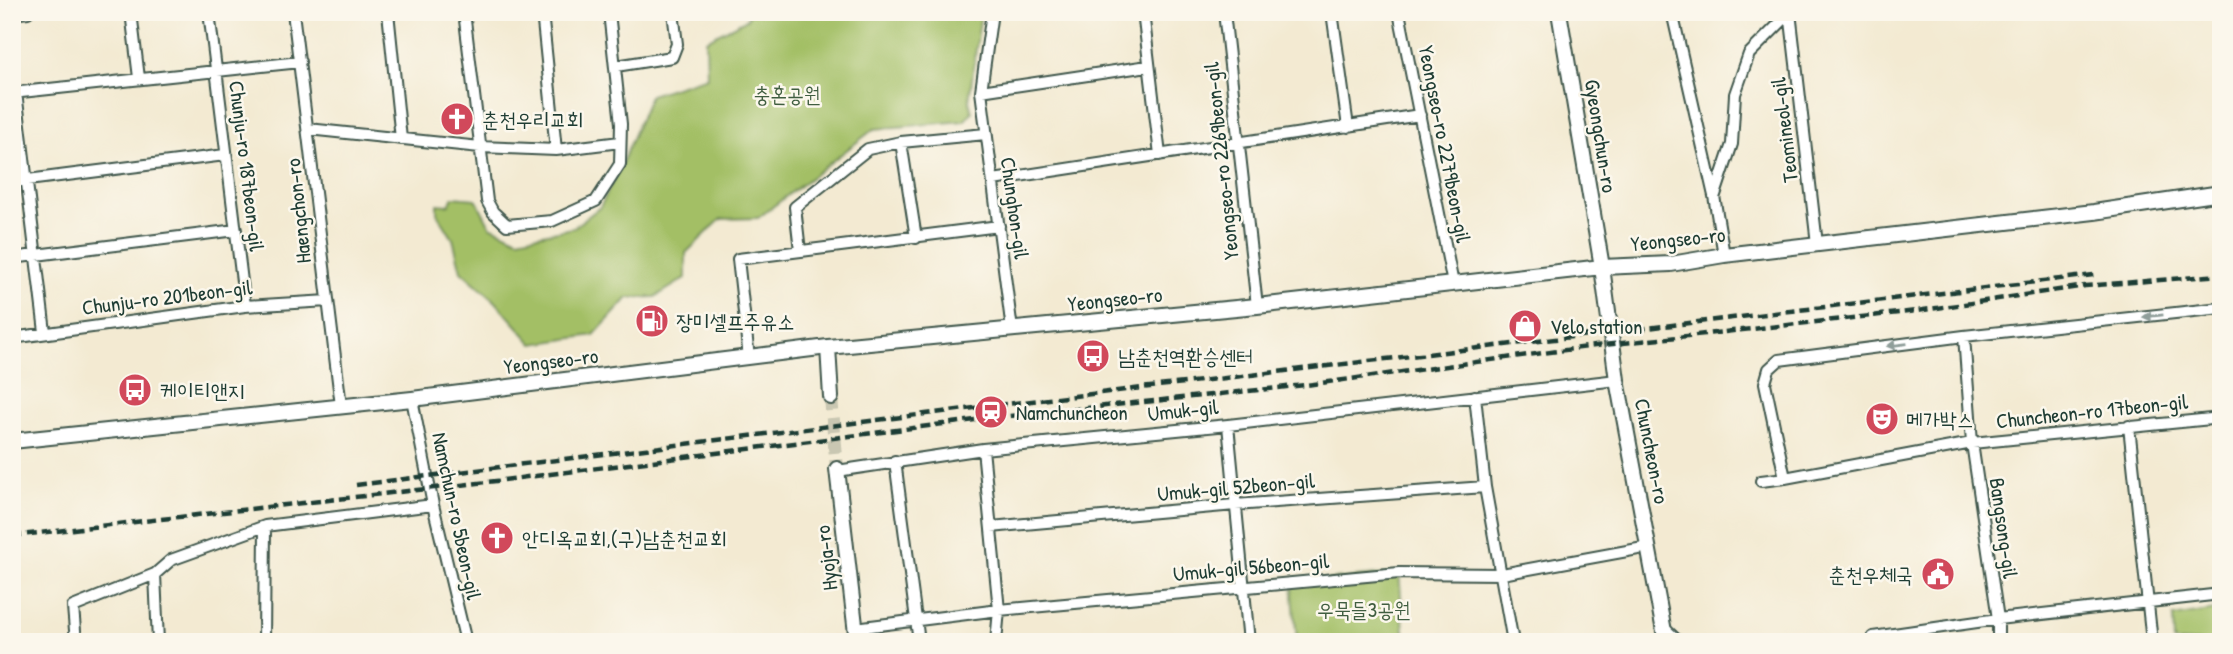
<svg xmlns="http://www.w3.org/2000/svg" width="2233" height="654" font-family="'Patrick Hand','Poor Story',sans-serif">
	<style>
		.green { fill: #a3bf65; stroke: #617e4c; stroke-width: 2 }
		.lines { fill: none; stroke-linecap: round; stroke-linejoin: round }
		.tertiary-tunnel { stroke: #c9c7b2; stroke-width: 14; stroke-dasharray: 14 7; stroke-linecap: butt }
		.minor-casing { stroke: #3f574c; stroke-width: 14 }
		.tertiary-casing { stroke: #3f574c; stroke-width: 18 }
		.minor { stroke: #fff; stroke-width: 10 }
		.tertiary { stroke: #fff; stroke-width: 14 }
		.rail { stroke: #1f3d34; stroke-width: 4.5; stroke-dasharray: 10 5; stroke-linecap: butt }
		.oneway { fill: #8f9e9a }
		.labels { text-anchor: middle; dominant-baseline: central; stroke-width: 5; stroke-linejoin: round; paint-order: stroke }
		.park-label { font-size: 21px; fill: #405e40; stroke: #fbf7ec }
		.poi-label { font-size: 21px; fill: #1f3d34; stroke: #fbf7ec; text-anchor: start }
		.street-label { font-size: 21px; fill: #1f3d34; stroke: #fbf7ec }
	</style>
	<rect width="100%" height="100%" fill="#fbf7ec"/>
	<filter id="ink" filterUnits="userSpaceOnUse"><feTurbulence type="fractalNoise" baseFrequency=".0143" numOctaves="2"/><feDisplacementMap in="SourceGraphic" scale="14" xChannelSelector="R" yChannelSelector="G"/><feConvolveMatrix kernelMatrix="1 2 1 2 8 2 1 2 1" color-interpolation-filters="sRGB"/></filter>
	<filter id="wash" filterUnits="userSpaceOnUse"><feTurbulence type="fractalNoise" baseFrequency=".00686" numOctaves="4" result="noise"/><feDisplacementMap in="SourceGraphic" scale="28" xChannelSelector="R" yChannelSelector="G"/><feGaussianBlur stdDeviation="1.57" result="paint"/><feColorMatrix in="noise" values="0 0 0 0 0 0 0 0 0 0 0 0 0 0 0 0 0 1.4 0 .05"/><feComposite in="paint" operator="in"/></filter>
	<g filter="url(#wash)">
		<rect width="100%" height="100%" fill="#f3ead2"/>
		<path class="green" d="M749 12H981L969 101 972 112 964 121 874 129 758 218 721 219 686 253V278L655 297 628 298 594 335 533 344 496 302 461 271 453 239 437 213V204L449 205 453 197 476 199 490 226 518 239 573 228 600 207 619 170 650 95 707 77 706 40 747 19Z
			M1399 573 1405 642H1297L1292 583Z
			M2221 609V642H2174L2173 617Z"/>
	</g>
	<g filter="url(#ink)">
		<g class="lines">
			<path class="tertiary-tunnel" d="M831 397 837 469"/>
			<defs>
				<path id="minor" d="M131 12 139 78
					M209 12 245 306
					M293 12 341 406
					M388 12 401 139
					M464 12 487 201 493 212 507 225 552 221 596 201 620 164 621 124 609 12
					M542 12 556 150
					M992 12 981 91 1012 330
					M1143 12 1160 155
					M1224 12 1257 306
					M1332 12 1348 127
					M1399 12 1453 284
					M1672 12 1714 196 1724 255
					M1790 12 1817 244
					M12 14 28 12
					M616 66 672 57 677 44 673 12
					M981 91 1148 66
					M16 92 45 332
					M12 93 300 62
					M308 129 480 147 556 150 620 142
					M901 142 916 238
					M993 180 1420 115
					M12 182 225 155
					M1715 195 1732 144 1735 94 1749 54 1790 13
					M800 251 795 207 868 149 901 142 986 134
					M12 258 236 230
					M1964 336 1972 443 1998 619V642
					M12 338 245 306 328 301
					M749 358 738 259 999 226
					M1475 396 1485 487 1513 642
					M412 399 433 505 466 642
					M2218 419 2221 444
					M1228 425 1249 642
					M2129 426 2152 642
					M983 449 999 610 996 642
					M895 461 919 642
					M837 471 983 449 1228 425 1617 380
					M1785 478 1765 383 1769 369 1779 360 1964 336 2221 308
					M1761 481 1785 478 1972 443 2221 418
					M991 527 1235 505 1485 487
					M155 574 158 642
					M855 628 999 610 1399 573 1502 574 1649 547
					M1664 628 1679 642
					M1873 637 1998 619 2221 594
					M76 642 73 607 155 574 171 560 265 526 433 505
					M264 642 265 526"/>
				<path id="tertiary" d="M1559 12 1602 267 1617 380 1666 642
					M828 347 831 397
					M12 441 412 399 828 347 1257 306 1602 267 1671 264 1724 255 2094 212 2221 193
					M837 469 857 642"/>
			</defs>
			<use href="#minor" class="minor-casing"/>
			<use href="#tertiary" class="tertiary-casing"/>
			<use href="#minor" class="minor"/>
			<use href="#tertiary" class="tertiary"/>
			<path class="rail" d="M356 485 990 406 2094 275
				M12 536 496 481 991 418 1306 385 1595 346 1917 311 2085 286 2221 275"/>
		</g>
		<defs><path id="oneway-solid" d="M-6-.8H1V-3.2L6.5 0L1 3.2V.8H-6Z" transform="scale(1.75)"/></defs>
		<g class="oneway">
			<use href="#oneway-solid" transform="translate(2153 316) rotate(174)"/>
			<use href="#oneway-solid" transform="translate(1897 345) rotate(173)"/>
		</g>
	</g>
	<defs>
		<symbol id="church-disc" viewBox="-11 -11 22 22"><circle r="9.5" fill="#d1495b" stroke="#fbf7ec"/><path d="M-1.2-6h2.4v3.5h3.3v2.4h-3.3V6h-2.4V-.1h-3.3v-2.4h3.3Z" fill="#fff"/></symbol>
		<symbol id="fuel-disc" viewBox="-11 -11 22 22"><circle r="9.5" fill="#d1495b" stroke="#fbf7ec"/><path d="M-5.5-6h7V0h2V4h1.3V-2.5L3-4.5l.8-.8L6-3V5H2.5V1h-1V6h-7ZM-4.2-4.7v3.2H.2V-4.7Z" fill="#fff"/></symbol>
		<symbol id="shop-disc" viewBox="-11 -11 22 22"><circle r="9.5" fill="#d1495b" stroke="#fbf7ec"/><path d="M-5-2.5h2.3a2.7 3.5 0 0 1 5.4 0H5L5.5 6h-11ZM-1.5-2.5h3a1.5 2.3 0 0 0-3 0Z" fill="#fff"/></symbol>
		<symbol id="bus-disc" viewBox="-11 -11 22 22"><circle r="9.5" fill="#d1495b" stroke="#fbf7ec"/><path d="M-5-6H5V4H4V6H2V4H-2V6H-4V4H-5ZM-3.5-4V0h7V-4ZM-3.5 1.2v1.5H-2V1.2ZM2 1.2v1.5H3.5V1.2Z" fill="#fff"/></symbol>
		<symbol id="station-disc" viewBox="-11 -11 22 22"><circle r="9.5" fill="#d1495b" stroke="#fbf7ec"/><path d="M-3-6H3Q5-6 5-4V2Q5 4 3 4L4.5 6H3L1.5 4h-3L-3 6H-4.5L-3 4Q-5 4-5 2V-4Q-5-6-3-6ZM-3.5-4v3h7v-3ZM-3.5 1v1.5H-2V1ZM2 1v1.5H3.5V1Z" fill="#fff"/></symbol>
		<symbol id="theatre-disc" viewBox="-11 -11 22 22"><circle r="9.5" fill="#d1495b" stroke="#fbf7ec"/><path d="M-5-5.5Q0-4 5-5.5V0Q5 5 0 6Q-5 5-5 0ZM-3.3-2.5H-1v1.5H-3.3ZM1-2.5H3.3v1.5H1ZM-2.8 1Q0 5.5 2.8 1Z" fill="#fff"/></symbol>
		<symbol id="civic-disc" viewBox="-11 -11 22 22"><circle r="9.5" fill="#d1495b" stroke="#fbf7ec"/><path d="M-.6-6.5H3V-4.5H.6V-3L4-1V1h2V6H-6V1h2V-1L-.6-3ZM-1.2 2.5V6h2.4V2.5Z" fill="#fff"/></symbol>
	</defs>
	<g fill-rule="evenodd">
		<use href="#church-disc" x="438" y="100" width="38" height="38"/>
		<use href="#fuel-disc" x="633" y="302" width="38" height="38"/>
		<use href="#shop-disc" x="1506" y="307" width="38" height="38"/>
		<use href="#bus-disc" x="1074" y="337" width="38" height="38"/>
		<use href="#bus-disc" x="116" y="371" width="38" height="38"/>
		<use href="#station-disc" x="972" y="393" width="38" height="38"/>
		<use href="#theatre-disc" x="1863" y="400" width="38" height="38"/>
		<use href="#church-disc" x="478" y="519" width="38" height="38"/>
		<use href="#civic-disc" x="1919" y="555" width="38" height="38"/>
	</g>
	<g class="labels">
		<g class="park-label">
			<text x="787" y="94">충혼공원</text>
			<text x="1364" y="609">우묵들3공원</text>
		</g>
		<g class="poi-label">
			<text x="482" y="119">춘천우리교회</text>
			<text x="676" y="321">장미셀프주유소</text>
			<text x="1550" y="326">Velo station</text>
			<text x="1118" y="356">남춘천역환승센터</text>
			<text x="160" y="390">케이티앤지</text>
			<text x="1016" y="412">Namchuncheon</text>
			<text x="1906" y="419">메가박스</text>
			<text x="522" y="538">안디옥교회,(구)남춘천교회</text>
			<text x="1913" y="574" text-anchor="end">춘천우체국</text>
		</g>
		<g class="street-label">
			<text transform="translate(1784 130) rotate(-97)">Teomineol-gil</text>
			<text transform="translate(1601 136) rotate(81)">Gyeongchun-ro</text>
			<text transform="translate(1445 144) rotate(79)">Yeongseo-ro 2279beon-gil</text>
			<text transform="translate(1221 161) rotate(-96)">Yeongseo-ro 2269beon-gil</text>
			<text transform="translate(247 166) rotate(83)">Chunju-ro 187beon-gil</text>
			<text transform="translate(1015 208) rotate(82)">Chunghon-gil</text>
			<text transform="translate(298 211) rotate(-96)">Haengchon-ro</text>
			<text transform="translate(1678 239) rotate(-6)">Yeongseo-ro</text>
			<text transform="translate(167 297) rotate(-7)">Chunju-ro 201beon-gil</text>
			<text transform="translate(1115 299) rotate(-6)">Yeongseo-ro</text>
			<text transform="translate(551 361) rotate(-7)">Yeongseo-ro</text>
			<text transform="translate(1183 410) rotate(-6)">Umuk-gil</text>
			<text transform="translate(2092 411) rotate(-6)">Chuncheon-ro 17beon-gil</text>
			<text transform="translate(1652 451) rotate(79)">Chuncheon-ro</text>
			<text transform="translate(1236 487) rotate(-5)">Umuk-gil 52beon-gil</text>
			<text transform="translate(457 516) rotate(78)">Namchun-ro 5beon-gil</text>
			<text transform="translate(2004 528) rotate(82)">Bangsong-gil</text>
			<text transform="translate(826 558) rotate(-97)">Hyoja-ro</text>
			<text transform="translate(1251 567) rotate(-5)">Umuk-gil 56beon-gil</text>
		</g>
	</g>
	<rect width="2233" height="654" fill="none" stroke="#fbf7ec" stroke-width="42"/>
</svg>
